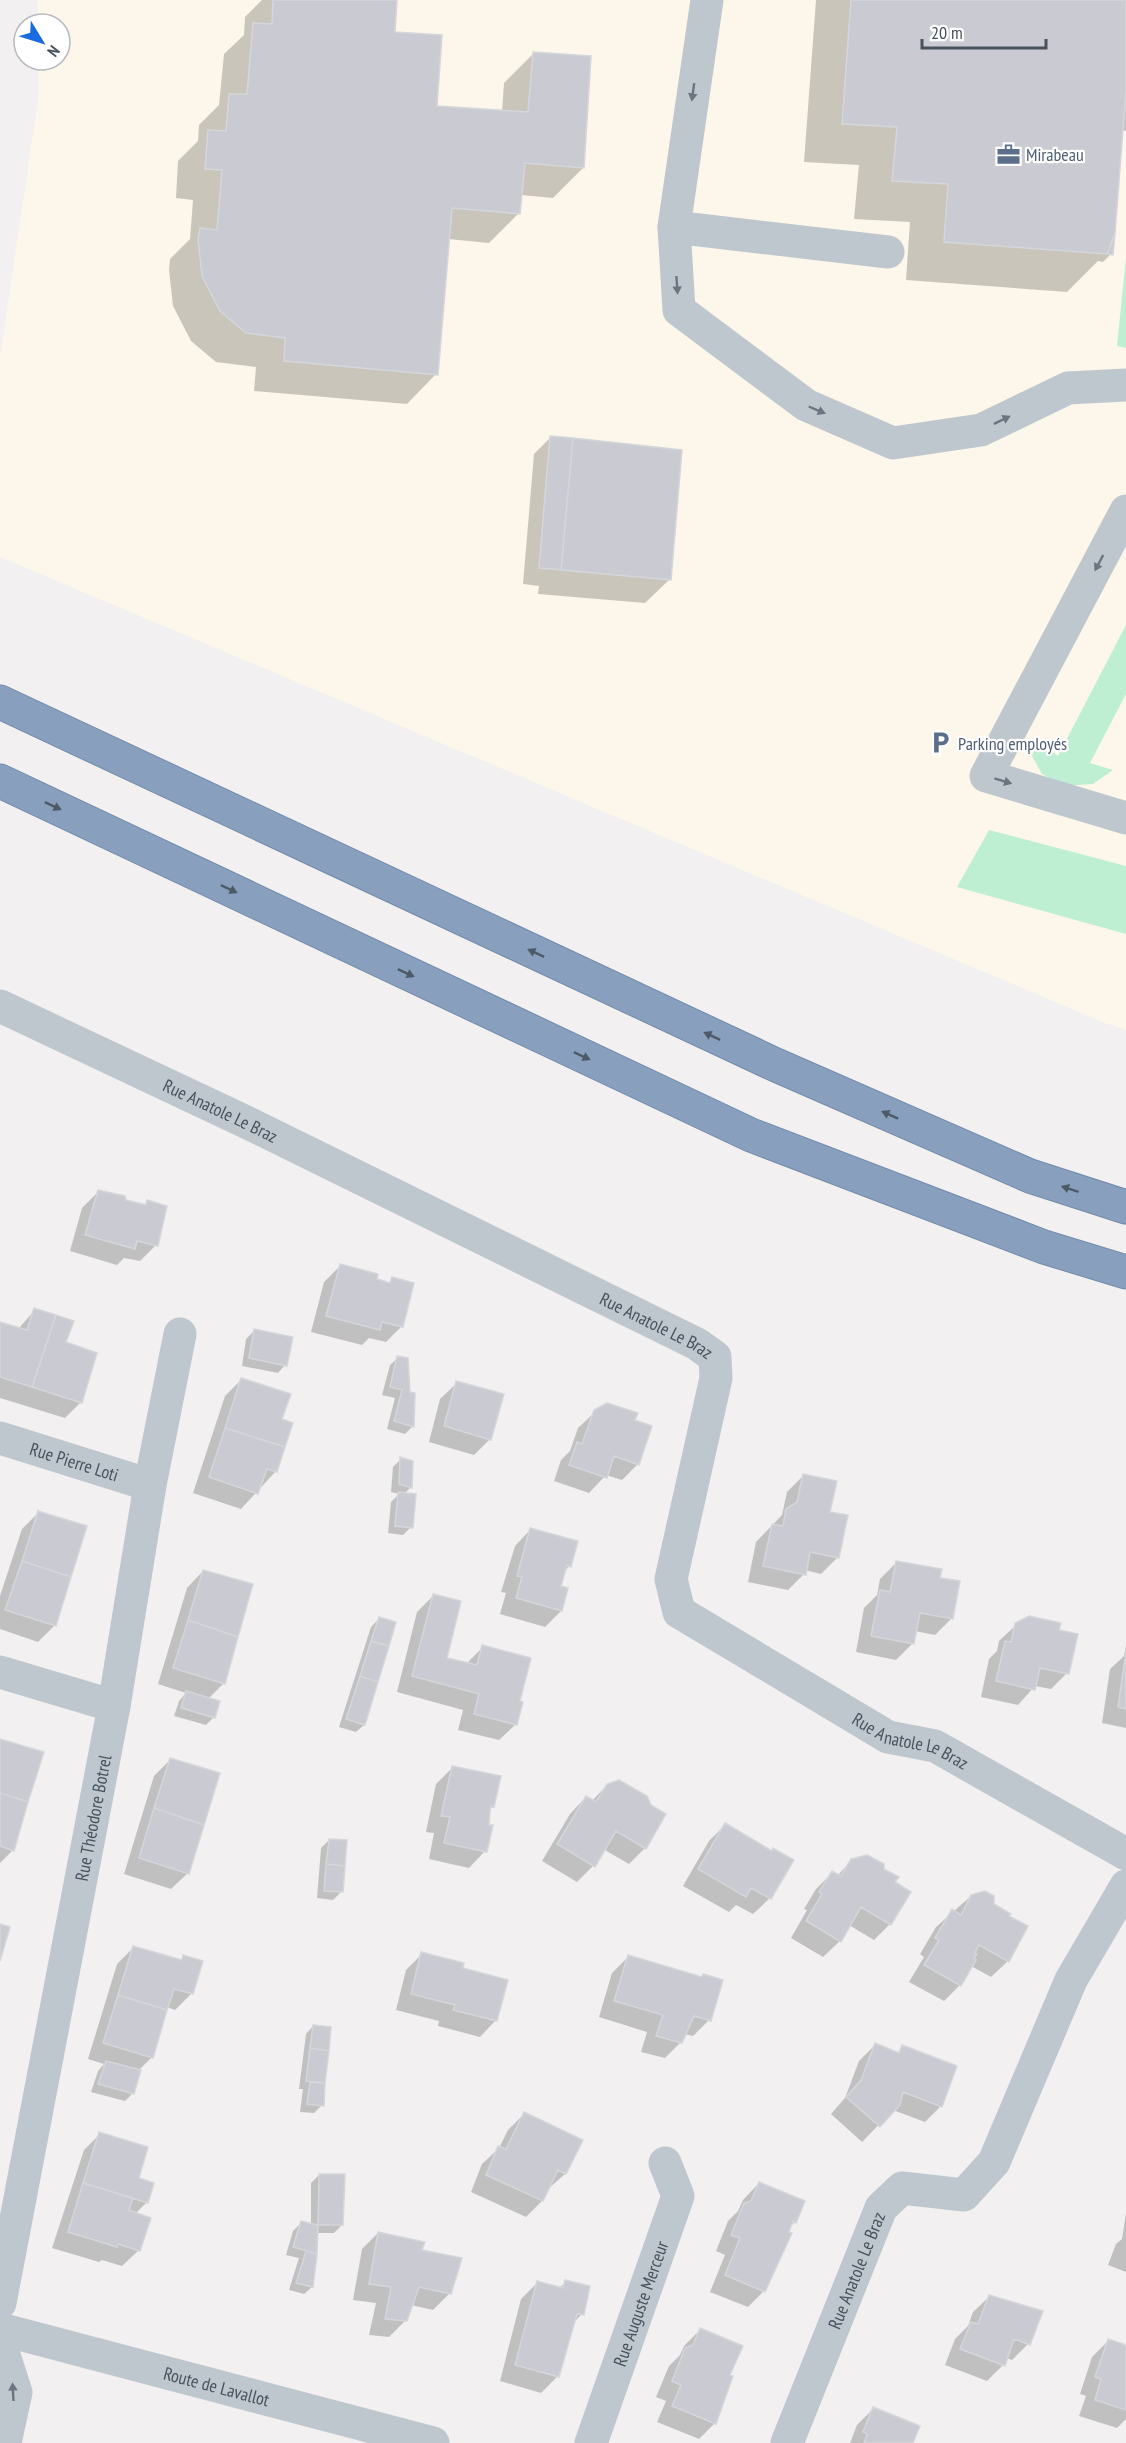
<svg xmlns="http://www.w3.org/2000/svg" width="1126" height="2443" font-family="'PT Sans Narrow',sans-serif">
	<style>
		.commercial { fill: #fcf7ea }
		.green { fill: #bfefd3 }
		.shadow { fill: #0003 }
		.building { fill: #cacbd2; stroke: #d4d6db; stroke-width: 1.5 }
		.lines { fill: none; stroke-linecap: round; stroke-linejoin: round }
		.highway-casing { stroke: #738baa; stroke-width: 35 }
		.minor { stroke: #bec6ce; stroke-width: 33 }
		.highway { stroke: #88a0be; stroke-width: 33 }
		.oneway { fill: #6b757f }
		.oneway2 { fill: #4e5a67 }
		.labels { text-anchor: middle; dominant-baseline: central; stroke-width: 4.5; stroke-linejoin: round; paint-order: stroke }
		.service-label { font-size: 18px; fill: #4e5e75; stroke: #fff; text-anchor: start }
		.street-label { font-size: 18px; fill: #48525d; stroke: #fff }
	</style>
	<rect width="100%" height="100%" fill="#f2f0f0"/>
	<path class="commercial" d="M37 0H1126V1030L1105 1023 0 557V357L39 93 38 60H60V24H38Z"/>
	<path class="green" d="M1126 257V348L1117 346Z
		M1126 625V694L1090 763 1113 770 1093 784 1064 786 1042 774 1032 756 1038 739 1058 756Z
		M989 830 1126 866V934L957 887Z"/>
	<path class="shadow" d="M262 0H396L393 33 435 107 502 112 504 83 534 53 583 168 553 198 521 195 519 213 489 243 448 239 436 374 407 404 254 391 256 367 216 362 191 341 173 306 169 270 170 259 190 239 193 200 176 198 178 161 198 141 199 125 219 105 224 54 244 35 245 17Z
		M816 0H1126V131L1121 130 1111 254 1103 262 1098 261 1067 292 906 280 910 222 854 219 859 165 804 162Z
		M550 438 669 580 645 603 538 594 539 586 523 584 534 454Z
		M98 1192 143 1206 147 1202 156 1245 140 1261 124 1258 117 1265 70 1251 82 1208Z
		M340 1266 375 1281 388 1284 392 1279 402 1326 386 1342 369 1338 362 1345 311 1332 324 1282Z
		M35 1310 65 1343 81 1402 65 1418 0 1398V1323L18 1329Z
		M254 1331 285 1365 278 1373 242 1366 246 1339Z
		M398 1358 413 1426 405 1434 387 1429 395 1398 382 1395 390 1365Z
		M241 1380 280 1420 276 1471 241 1509 193 1493 225 1396Z
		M457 1383 490 1439 474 1455 429 1442 440 1399Z
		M595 1412 633 1421 638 1464 622 1480 606 1475 589 1493 554 1481 561 1460 570 1451 578 1428Z
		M401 1459 411 1487 404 1494 411 1527 403 1535 388 1533 391 1502 399 1494 391 1492 393 1467Z
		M803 1476 828 1513 838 1557 821 1574 805 1570 804 1574 788 1590 748 1582 756 1542 782 1515 787 1492Z
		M38 1513 55 1625 38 1642 0 1629V1596L22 1529Z
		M531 1529 570 1566 563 1572 559 1587 561 1611 545 1627 500 1614 506 1593 501 1592 515 1546Z
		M896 1563 939 1579 951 1619 935 1635 915 1631 913 1643 896 1660 856 1652 864 1608 877 1595 880 1579Z
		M203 1571 251 1585 223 1684 208 1699 214 1717 206 1725 174 1716 179 1701 186 1693 158 1684 187 1588Z
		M434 1595 445 1659 467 1663 483 1647 516 1724 499 1740 458 1730 463 1710 397 1692 417 1612Z
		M379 1619 364 1725 356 1732 339 1727 371 1627Z
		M1016 1625 1057 1631 1067 1673 1051 1689 1035 1686 1018 1705 981 1697 989 1659 997 1651 999 1641Z
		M1126 1645V1728L1102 1723 1110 1669 1124 1656Z
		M0 1740 13 1850 0 1863Z
		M170 1760 188 1873 171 1889 124 1874 154 1776Z
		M453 1767 493 1806 488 1811 485 1851 469 1868 429 1859 434 1833 426 1832 436 1784Z
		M607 1785 645 1848 629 1864 603 1849 593 1866 577 1882 542 1861 570 1814 586 1797 592 1801Z
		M725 1825 770 1898 753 1914 736 1905 729 1912 683 1886 709 1841Z
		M329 1840 341 1892 333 1900 317 1898 321 1848Z
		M852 1860 883 1869 893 1883 890 1924 874 1940 849 1925 840 1941 823 1957 791 1938 807 1910 804 1909 816 1889 832 1873 837 1876Z
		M971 1896 993 1905 1007 1917 1008 1961 991 1977 971 1966 960 1985 944 2001 909 1982 924 1957 920 1954 936 1927Z
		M133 1948 179 1961 184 1957 192 1993 175 2010 167 2007 151 2058 140 2069 133 2093 125 2101 91 2092 98 2071 104 2064 88 2059 117 1964Z
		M422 1954 461 1969 496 2020 480 2037 438 2026 439 2021 396 2010 406 1970Z
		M628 1957 701 1978 703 1976 709 2020 693 2036 684 2034 681 2042 665 2058 641 2052 647 2032 599 2017 612 1973Z
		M313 2026 330 2028 322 2105 314 2113 300 2112 303 2089H299L306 2034Z
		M875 2045 897 2053 903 2047 941 2106 925 2122 893 2110 862 2142 831 2114 845 2098 859 2061Z
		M524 2114 565 2174 548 2189 542 2201 526 2217 471 2192 482 2164 499 2148 508 2130Z
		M100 2134 137 2179 147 2202 135 2214 139 2250 122 2266 102 2260 99 2262 52 2248 84 2150Z
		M319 2175 342 2225 334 2233H316L312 2287 304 2294 289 2290 299 2258 286 2255 293 2231 301 2223 311 2225V2183Z
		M759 2183 795 2222 789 2228 764 2291 748 2307 710 2292 725 2255 716 2251 728 2221 738 2211 743 2200Z
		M1126 2213V2272L1108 2265 1116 2244 1122 2239Z
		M378 2233 420 2251 449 2294 433 2310 411 2305 405 2321 389 2337 369 2335 376 2303 353 2300 362 2249Z
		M566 2282 582 2314 573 2323 558 2376 541 2393 500 2381 521 2299 537 2283 559 2288Z
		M990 2296 1028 2344 1012 2360 1006 2358 1003 2365 987 2381 945 2365 955 2339 968 2326 973 2312Z
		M700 2330 728 2376 715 2423 699 2439 657 2422 666 2401 656 2397 669 2366 680 2355 684 2346Z
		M1108 2341 1126 2346V2419L1117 2428 1079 2416 1086 2396 1080 2394 1092 2357Z
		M873 2409 911 2443H850L857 2425Z"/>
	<path class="building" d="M273 0H397L395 32 442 35 437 106 528 112 533 52 591 56 584 168 525 163 520 214 452 208 438 375 284 361 285 338 246 333 220 311 202 276 198 240 200 228 217 230 222 170 205 169 208 130 226 131 229 94H247L253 23 272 24Z
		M851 0H1126V90L1115 233 1107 254 944 242 948 184 892 181 897 127 842 124Z
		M1115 233 1113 255 1107 254 1113 239Z
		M550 436 573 438 561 570 539 568Z
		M573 438 682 450 671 580 561 570Z
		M98 1190 125 1196 126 1200 146 1205 147 1200 167 1206 158 1246 137 1241 135 1249 85 1235Z
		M340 1264 378 1274 377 1279 390 1283 392 1277 414 1283 403 1327 382 1322 380 1330 326 1316Z
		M34 1308 56 1315 32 1387 0 1377V1322L27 1330Z
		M56 1315 74 1321 66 1342 97 1353 82 1403 32 1387Z
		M254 1329 293 1337 287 1366 249 1358Z
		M397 1356 408 1358 410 1392 415 1393 414 1427 394 1421 402 1390 390 1387Z
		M241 1378 291 1394 282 1419 293 1423 285 1447 225 1428Z
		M456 1381 504 1394 491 1440 444 1426Z
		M607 1403 638 1413 635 1420 652 1426 639 1465 614 1456 607 1478 569 1465 577 1442 582 1444 594 1410Z
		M225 1428 285 1447 277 1472 267 1469 258 1494 209 1477Z
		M400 1457 413 1461 412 1488 399 1484Z
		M803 1474 837 1481 830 1512 848 1515 839 1558 810 1552 806 1575 763 1566 772 1524 783 1526 786 1509 797 1502Z
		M398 1492 416 1494 413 1528 395 1526Z
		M38 1511 87 1526 71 1577 22 1561Z
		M530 1528 578 1541 571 1567 567 1565 561 1586 568 1588 562 1611 516 1598 522 1577 517 1576Z
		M22 1561 71 1577 56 1626 5 1610Z
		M896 1561 942 1569 940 1578 960 1581 953 1619 920 1613 914 1644 871 1636 880 1590 890 1592Z
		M203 1570 253 1584 238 1637 188 1620Z
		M433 1594 461 1601 447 1658 477 1665 482 1645 531 1658 520 1701 523 1702 517 1725 474 1714 479 1694 412 1676Z
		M1029 1616 1061 1623 1059 1630 1078 1634 1069 1674 1040 1668 1035 1690 996 1681 1005 1641 1011 1642 1015 1623Z
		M379 1617 396 1622 389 1646 371 1641Z
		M188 1620 238 1637 225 1684 173 1668Z
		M371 1641 389 1646 378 1682 360 1676Z
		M1126 1652V1709L1118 1707Z
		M360 1676 378 1682 365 1725 346 1719Z
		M186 1691 220 1701 215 1718 181 1708Z
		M0 1739 44 1752 28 1802 0 1793Z
		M170 1758 220 1773 204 1825 154 1808Z
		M452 1766 501 1776 494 1807 491 1806 490 1811 489 1825H493L487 1852 444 1843 450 1817 441 1816Z
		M619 1780 647 1796 651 1805 666 1814 646 1849 616 1831 595 1867 557 1844 586 1796 596 1802 607 1784Z
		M0 1793 28 1802 14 1851 0 1846Z
		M154 1808 204 1825 189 1874 139 1858Z
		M725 1823 772 1851 773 1848 794 1860 771 1899 751 1888 746 1897 698 1869Z
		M329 1839 347 1840 345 1866 326 1864Z
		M867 1855 884 1864V1869L899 1877 895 1882 911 1892 891 1925 861 1907 841 1942 806 1921 822 1894 819 1892 832 1871 841 1876 851 1859Z
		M326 1864 345 1866 343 1892 324 1891Z
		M985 1891 994 1896V1904L1011 1914 1009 1916 1028 1926 1009 1962 979 1945 975 1953 977 1954 974 1958 976 1960 961 1986 924 1965 939 1940 935 1938 952 1909 961 1915 971 1895Z
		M0 1924 10 1927 0 1961Z
		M133 1946 182 1960 183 1955 203 1961 193 1994 174 1989 167 2010 118 1995Z
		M421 1952 464 1963 463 1968 508 1980 497 2021 453 2010 455 2005 411 1994Z
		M628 1955 702 1977 703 1974 723 1980 711 2021 694 2016 682 2043 656 2036 663 2015 614 2001Z
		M118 1995 167 2010 153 2058 103 2043Z
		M313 2025 331 2027 329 2051 310 2048Z
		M875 2043 899 2053 902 2045 957 2066 942 2107 903 2092 900 2105 880 2127 846 2097 861 2080Z
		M310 2048 329 2051 325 2083 306 2081Z
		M106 2061 141 2070 134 2094 98 2084Z
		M310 2082 325 2083 324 2106 307 2104Z
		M524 2112 583 2140 566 2174 558 2170 543 2201 486 2175 498 2146 506 2149Z
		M99 2132 148 2147 139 2178 154 2183 148 2203 83 2183Z
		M319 2174H345L343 2225H318Z
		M759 2182 805 2201 796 2223 793 2221 789 2232 792 2233 765 2292 725 2275 740 2238 731 2235 744 2203 751 2201Z
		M83 2183 133 2198 129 2210 151 2218 140 2251 118 2244 117 2247 68 2232Z
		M301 2221 318 2225 317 2254 293 2247Z
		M378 2232 425 2242 422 2250 462 2258 451 2294 419 2287 407 2321 385 2319 391 2287 369 2284Z
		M306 2251 317 2254 313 2287 296 2283Z
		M565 2280 590 2286 584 2315 577 2314 559 2377 515 2365 537 2281 563 2288Z
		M989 2295 1043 2311 1030 2345 1014 2339 1005 2366 960 2349 971 2322 978 2324Z
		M700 2328 743 2346 730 2375 733 2376 716 2424 672 2406 681 2385 672 2381 685 2348 693 2345Z
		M1108 2339 1126 2345V2410L1095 2400 1101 2379 1095 2377Z
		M873 2407 920 2426 913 2443H864L867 2434 863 2432Z"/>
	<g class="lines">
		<defs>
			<path id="highway" d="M0 702 776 1065 1030 1176 1126 1207
				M0 781 751 1135 1044 1247 1126 1272"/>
		</defs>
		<use href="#highway" class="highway-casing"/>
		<g class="minor">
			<path d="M707 0 674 227 679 310 806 405 893 443 981 430 1068 388 1126 385"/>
			<path d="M674 227 888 252"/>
			<path d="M1126 511 986 776 1126 818"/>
			<path id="s1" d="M0 1006 246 1122 697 1344 715 1357 716 1378 671 1579 679 1612 888 1737 935 1746 1126 1854"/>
			<path id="s2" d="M0 1438 150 1485"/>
			<path d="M0 1672 114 1706"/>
			<path id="s3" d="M0 2303 114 1706 150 1485 180 1334"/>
			<path id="s4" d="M0 2329 433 2443"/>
			<path d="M0 2343 16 2392 5 2443"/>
			<path id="s5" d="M591 2443 678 2196 665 2163"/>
			<path id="s6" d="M787 2443 881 2208 902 2188 964 2195 994 2162 1071 1980 1126 1886"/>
		</g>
		<use href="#highway" class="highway"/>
	</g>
	<defs><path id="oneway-solid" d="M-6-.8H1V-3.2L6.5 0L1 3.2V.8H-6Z" transform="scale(1.5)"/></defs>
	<g class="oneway">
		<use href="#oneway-solid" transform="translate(693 92) rotate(98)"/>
		<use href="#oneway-solid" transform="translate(677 285) rotate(86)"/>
		<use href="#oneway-solid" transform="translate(817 410) rotate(23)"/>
		<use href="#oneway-solid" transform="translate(1002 420) rotate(-26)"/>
		<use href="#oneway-solid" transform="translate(1099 563) rotate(118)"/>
		<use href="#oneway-solid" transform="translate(1003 781) rotate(17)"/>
		<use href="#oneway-solid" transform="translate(13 2392) rotate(-93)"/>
	</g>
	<g class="oneway2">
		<use href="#oneway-solid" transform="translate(53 806) rotate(25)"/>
		<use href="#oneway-solid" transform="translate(229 889) rotate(25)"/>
		<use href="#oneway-solid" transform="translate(536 953) rotate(-155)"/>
		<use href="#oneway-solid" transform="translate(406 973) rotate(25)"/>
		<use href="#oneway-solid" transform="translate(712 1036) rotate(-155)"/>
		<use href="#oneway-solid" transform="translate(582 1056) rotate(25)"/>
		<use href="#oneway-solid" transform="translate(890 1115) rotate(-156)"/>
		<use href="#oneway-solid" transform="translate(1070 1189) rotate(-162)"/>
	</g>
	<defs>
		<symbol id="office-bare" viewBox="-9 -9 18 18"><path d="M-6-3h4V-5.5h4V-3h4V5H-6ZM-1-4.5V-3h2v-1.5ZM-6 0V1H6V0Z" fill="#5c6f8a" stroke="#fff" stroke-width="2.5" paint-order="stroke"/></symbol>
		<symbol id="parking-bare" viewBox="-9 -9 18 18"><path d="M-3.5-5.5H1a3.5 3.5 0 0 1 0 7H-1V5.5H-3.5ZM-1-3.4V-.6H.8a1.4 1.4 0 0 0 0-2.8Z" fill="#5c6f8a" stroke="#fff" stroke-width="2.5" paint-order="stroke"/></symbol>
	</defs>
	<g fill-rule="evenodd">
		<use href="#office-bare" x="992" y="138" width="33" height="33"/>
		<use href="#parking-bare" x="924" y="726" width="33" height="33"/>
	</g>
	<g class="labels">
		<g class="service-label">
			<text x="1026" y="154">Mirabeau</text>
			<text x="958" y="743">Parking employés</text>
		</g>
		<g class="street-label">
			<text stroke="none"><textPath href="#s1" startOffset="244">Rue Anatole Le Braz</textPath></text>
			<text stroke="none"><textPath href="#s1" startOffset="730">Rue Anatole Le Braz</textPath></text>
			<text stroke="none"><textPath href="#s2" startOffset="78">Rue Pierre Loti</textPath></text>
			<text stroke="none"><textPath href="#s1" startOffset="1324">Rue Anatole Le Braz</textPath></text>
			<text stroke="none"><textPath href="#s3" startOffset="494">Rue Théodore Botrel</textPath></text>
			<text stroke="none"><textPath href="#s6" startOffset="186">Rue Anatole Le Braz</textPath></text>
			<text stroke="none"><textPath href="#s5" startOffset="148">Rue Auguste Merceur</textPath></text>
			<text stroke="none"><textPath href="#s4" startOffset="224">Route de Lavallot</textPath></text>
		</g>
	</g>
	<g transform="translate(42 42) rotate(128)"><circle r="28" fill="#ffffff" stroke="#b6babe" stroke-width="1.5"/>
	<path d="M0-4.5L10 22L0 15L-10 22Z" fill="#1a6be2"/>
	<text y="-9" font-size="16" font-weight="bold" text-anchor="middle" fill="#48525d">N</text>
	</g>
	<path d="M922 39v9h124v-9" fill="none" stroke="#48525d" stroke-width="3"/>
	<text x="931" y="39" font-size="18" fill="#48525d" stroke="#ffffff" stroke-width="4.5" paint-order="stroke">20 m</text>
</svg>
